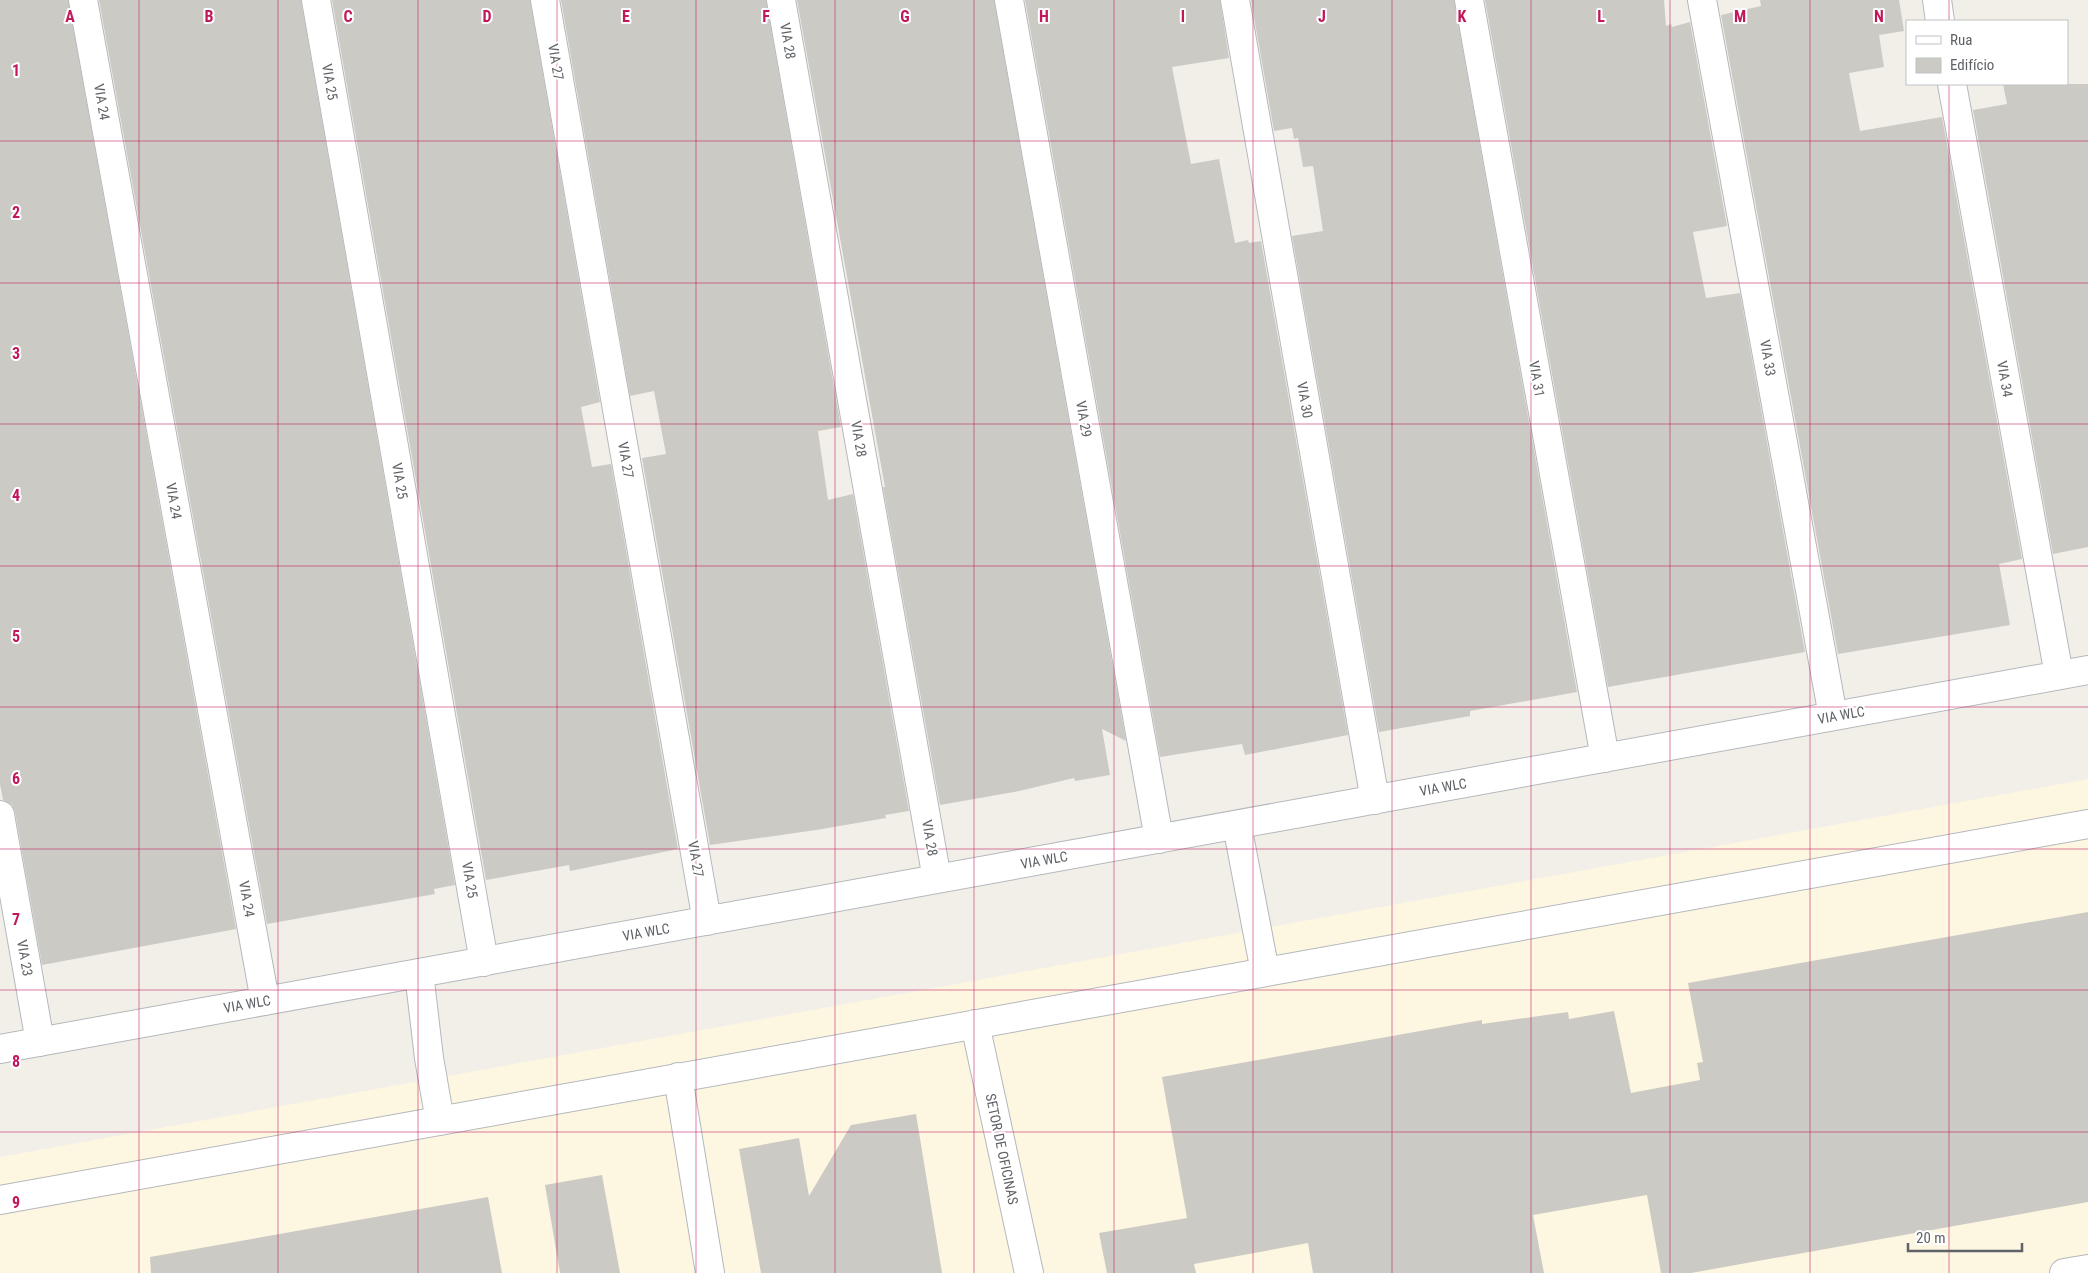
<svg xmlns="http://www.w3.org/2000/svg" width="2088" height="1273" font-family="'Roboto Condensed',sans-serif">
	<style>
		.commercial { fill: #fdf6e1 }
		.building { fill: #cccac4 }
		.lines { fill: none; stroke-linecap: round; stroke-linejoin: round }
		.minor-casing { stroke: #b5b8bc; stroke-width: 30 }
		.minor { stroke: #fff; stroke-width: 28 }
		.grid { fill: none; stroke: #c2185b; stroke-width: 1; stroke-opacity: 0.55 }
		.labels { text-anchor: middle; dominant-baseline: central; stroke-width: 4; stroke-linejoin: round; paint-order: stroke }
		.street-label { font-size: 14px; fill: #5f6367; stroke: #fff }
		.grid-label { font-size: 16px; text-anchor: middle; font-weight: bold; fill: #c2185b; stroke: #fff; stroke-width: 4; stroke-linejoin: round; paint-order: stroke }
	</style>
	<rect width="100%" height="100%" fill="#f1efe8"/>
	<path class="commercial" d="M2088 779V1273H0V1157Z"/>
	<path class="building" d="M0 0H68L236 929 42 965 15 812 12 805 3 800 0 784Z
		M99 0H301L455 885 434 889 435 894 267 924Z
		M332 0H530L600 402 581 407 592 467 611 464 678 849 570 871 569 865 486 880Z
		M561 0H766L841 427 818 431 828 500 853 494 909 811 885 815 886 818 816 830 710 845 642 458 666 454 654 391 630 396Z
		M797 0H994L1126 741 1102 729 1110 775 1075 781 1074 778 1019 791 940 805 883 487H885Z
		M1025 0H1220L1229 58 1172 67 1191 164 1219 159 1235 243 1248 240 1249 243 1261 241 1348 735 1245 755 1242 744 1160 757Z
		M1251 0H1454L1577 692 1470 711V716L1379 732 1292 236 1323 231 1313 166 1303 167 1298 138 1294 139 1292 128 1274 131Z
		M1485 0H1664L1666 26 1671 24 1672 27 1690 22 1727 226 1693 232 1706 298 1740 293 1805 652 1608 687Z
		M1760 0H1899L1904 31 1879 35 1884 67 1849 73 1860 131 1942 117 2022 559 1999 564 2010 625 1838 654 1721 15 1761 6Z
		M2003 84H2088V547L2053 554 1973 110 2007 104Z
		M2088 912V1202L1691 1273H1661L1647 1195 1533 1215 1544 1273H1313L1308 1243 1194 1264 1196 1273H1107L1099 1233 1187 1218 1162 1077 1482 1020V1024L1568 1012 1569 1019 1614 1011 1631 1093 1700 1080 1697 1063 1703 1062 1688 983Z
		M916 1114 942 1273H761L739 1149 799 1138 809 1196 851 1125Z
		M602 1175 620 1273H560L545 1185Z
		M488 1197 502 1273H151L150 1257Z"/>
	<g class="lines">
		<defs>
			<path id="minor" d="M83 0 265 1001
				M316 0 484 962
				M545 0 707 921
				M781 0 937 879
				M1009 0 1159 839
				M1235 0 1375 800
				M1469 0 1605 758
				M1702 0 1833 716
				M1937 0 1940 21
				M1952 84 2059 675
				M0 815 40 1042
				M1237 825 1265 972
				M419 973 429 1058 440 1121
				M975 1024 1029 1273
				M0 1049 2088 670
				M678 1077 710 1273
				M0 1200 2088 824
				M2064 1273 2088 1269"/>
		</defs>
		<use href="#minor" class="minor-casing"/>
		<use href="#minor" class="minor"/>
	</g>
	<path class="grid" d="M139 0V1273M278 0V1273M418 0V1273M557 0V1273M696 0V1273M835 0V1273M974 0V1273M1114 0V1273M1253 0V1273M1392 0V1273M1531 0V1273M1670 0V1273M1810 0V1273M1949 0V21M1949 84V1273M0 141H2088M0 283H2088M0 424H2088M0 566H2088M0 707H2088M0 849H2088M0 990H2088M0 1132H2088"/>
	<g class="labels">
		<g class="street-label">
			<text transform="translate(788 41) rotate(80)">VIA 28</text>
			<text transform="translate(556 62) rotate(80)">VIA 27</text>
			<text transform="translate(330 82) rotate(80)">VIA 25</text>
			<text transform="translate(102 102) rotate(80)">VIA 24</text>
			<text transform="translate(1768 358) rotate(80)">VIA 33</text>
			<text transform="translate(1537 379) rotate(80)">VIA 31</text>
			<text transform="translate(2005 379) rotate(80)">VIA 34</text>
			<text transform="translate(1305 400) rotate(80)">VIA 30</text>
			<text transform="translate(1084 419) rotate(80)">VIA 29</text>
			<text transform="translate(859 439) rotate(80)">VIA 28</text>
			<text transform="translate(626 460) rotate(80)">VIA 27</text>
			<text transform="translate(400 481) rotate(80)">VIA 25</text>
			<text transform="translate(174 501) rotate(80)">VIA 24</text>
			<text transform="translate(1841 715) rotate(-10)">VIA WLC</text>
			<text transform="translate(1443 787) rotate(-10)">VIA WLC</text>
			<text transform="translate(930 838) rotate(80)">VIA 28</text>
			<text transform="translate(696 859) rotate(80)">VIA 27</text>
			<text transform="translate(1044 860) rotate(-10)">VIA WLC</text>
			<text transform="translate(470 880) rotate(80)">VIA 25</text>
			<text transform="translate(247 899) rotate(80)">VIA 24</text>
			<text transform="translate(646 932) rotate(-10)">VIA WLC</text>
			<text transform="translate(25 958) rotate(80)">VIA 23</text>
			<text transform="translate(247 1004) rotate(-10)">VIA WLC</text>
			<text transform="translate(1002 1149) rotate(78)">SETOR DE OFICINAS</text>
		</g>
	</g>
	<g class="grid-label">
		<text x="70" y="22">A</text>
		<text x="209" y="22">B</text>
		<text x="348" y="22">C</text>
		<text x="487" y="22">D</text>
		<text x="626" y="22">E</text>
		<text x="766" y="22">F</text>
		<text x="905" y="22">G</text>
		<text x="1044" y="22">H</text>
		<text x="1183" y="22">I</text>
		<text x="1322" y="22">J</text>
		<text x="1462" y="22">K</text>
		<text x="1601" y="22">L</text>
		<text x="1740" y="22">M</text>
		<text x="1879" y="22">N</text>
		<text x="16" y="76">1</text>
		<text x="16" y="218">2</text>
		<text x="16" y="359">3</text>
		<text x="16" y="501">4</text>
		<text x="16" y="642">5</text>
		<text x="16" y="784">6</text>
		<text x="16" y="925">7</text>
		<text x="16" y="1067">8</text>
		<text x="16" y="1208">9</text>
	</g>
	<rect x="1906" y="20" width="162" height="65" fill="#ffffff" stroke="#bfc1c2"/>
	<rect x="1916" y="36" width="25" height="8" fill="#ffffff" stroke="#bfc1c2"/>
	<text x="1950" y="45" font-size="15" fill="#5f6367">Rua</text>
	<rect x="1916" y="58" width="25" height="15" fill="#cccac4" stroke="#bfc1c2"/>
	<text x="1950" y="70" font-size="15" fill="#5f6367">Edifício</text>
	<path d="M1908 1243v8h114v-8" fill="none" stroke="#5f6367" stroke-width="2.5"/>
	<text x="1916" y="1243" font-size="15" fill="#5f6367" stroke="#ffffff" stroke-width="4" paint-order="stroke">20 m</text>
</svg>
